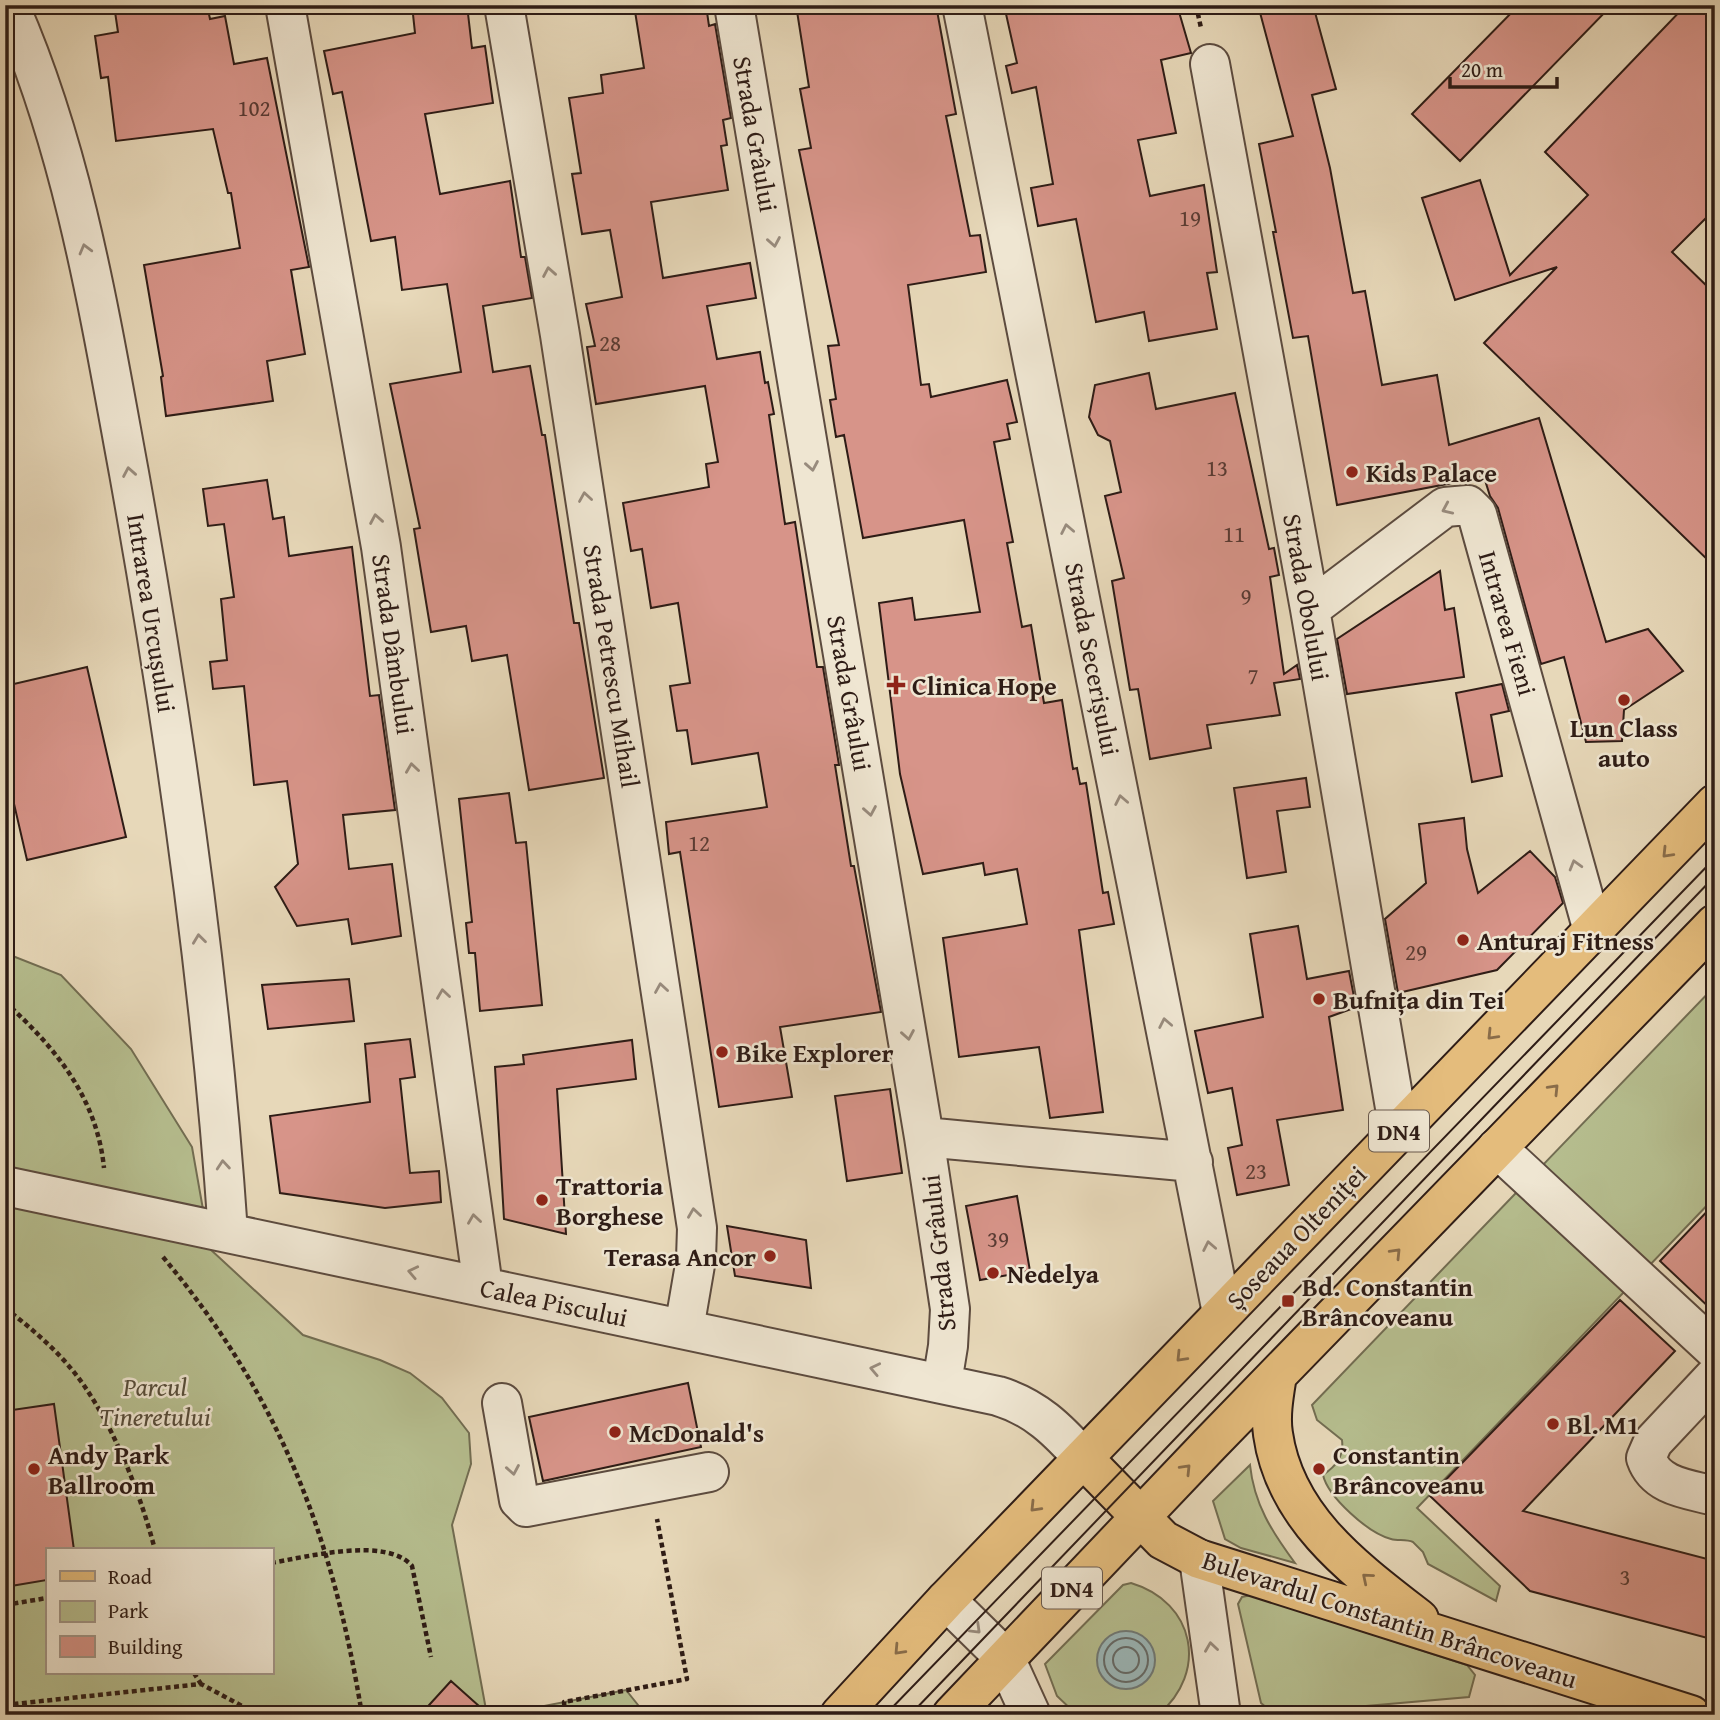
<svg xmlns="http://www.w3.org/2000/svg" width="1720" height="1720" font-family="'Gentium Book Plus',serif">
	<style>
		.green { fill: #b6be8f; stroke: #726d52; stroke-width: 2; fill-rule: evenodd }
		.water { fill: #9bb8ba; stroke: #6f7a78; stroke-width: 2 }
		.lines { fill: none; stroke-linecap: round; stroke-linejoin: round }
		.shore { stroke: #646a68; stroke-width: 2 }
		.building { fill: #d79489; stroke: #2e1c16; stroke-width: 2 }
		.minor-casing { stroke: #5c4b3f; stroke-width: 42 }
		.major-casing { stroke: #2e1c16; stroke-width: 42 }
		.path { stroke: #2e1c16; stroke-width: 4.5; stroke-dasharray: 5 3.5; stroke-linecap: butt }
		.minor { stroke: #efe6d2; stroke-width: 38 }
		.major { stroke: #e4bc7c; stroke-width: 38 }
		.tram { stroke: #2e1c16; stroke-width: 2 }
		.oneway { stroke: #988b7d }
		.oneway2 { stroke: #896c49 }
		.poi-dot { fill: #8f2418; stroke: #efe6d2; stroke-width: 2.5 }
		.labels { text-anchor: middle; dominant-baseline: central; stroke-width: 5; stroke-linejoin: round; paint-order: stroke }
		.number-label { font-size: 23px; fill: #583a33 }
		.shield { fill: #efe6d2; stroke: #68594e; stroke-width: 2 }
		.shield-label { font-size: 24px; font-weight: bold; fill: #2e1c16 }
		.street-label { font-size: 26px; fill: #2e1c16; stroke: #efe6d2 }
		.poi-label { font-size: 26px; font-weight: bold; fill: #2e1c16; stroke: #efe6d2; text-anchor: start }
		.park-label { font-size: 26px; font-style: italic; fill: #574d3a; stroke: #efe6d2 }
	</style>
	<rect width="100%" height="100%" fill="#e7d8b9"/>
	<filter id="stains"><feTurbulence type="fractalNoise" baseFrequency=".00286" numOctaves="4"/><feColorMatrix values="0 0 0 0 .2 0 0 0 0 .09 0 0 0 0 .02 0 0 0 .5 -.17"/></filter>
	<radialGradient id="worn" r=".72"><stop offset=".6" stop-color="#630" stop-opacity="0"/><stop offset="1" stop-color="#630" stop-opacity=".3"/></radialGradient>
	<path class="green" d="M5 953 61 975 131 1049 192 1147 210 1249 303 1335 380 1360 410 1373 442 1398 469 1433 471 1464 452 1525 487 1715H5ZM47 1550H271V1673H47Z
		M1715 986V1197L1417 1508 1500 1586 1496 1601 1428 1564 1423 1552 1413 1542C1406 1539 1398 1541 1391 1539 1368 1533 1328 1497 1323 1475 1336 1466 1344 1457 1342 1440L1317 1420 1312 1405Z
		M1250 1465C1254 1504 1272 1532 1295 1563L1241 1548 1225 1539 1213 1501Z
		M1131 1583C1195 1602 1209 1672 1158 1715H1077L1057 1696 1045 1664 1123 1585Z
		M1251 1595 1467 1665 1475 1675 1469 1697 1274 1714 1261 1703 1238 1604 1242 1597Z
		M626 1690 646 1715H502L503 1714Z"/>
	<path class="water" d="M1097 1660a29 29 0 1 1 58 0a29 29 0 1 1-58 0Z"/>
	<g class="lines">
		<path class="shore" d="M1104 1660a22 22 0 1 1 44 0a22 22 0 1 1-44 0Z
			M1113 1660a13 13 0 1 1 26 0a13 13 0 1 1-26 0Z"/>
	</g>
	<path class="building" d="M114 5H207L210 19 225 16 234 64 267 58 309 267 291 270 305 354 267 361 273 401 166 416 161 377 163 376 144 265 240 248 231 193H228L213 129 116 141 108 77 101 78 95 36 118 32Z
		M412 5H467L472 48 485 46 493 103 425 114 440 194 510 181 521 257H525L532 298 483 306 493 372 530 366 542 435H545L574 623H579L604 778 529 790 507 655 472 661 466 626 431 632 414 529 420 528 390 384 461 372 447 284 402 290 395 237 371 241 342 92 333 94 324 51 415 33Z
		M634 5H706L709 26 715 24 731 118 723 120 727 145 721 146 728 190 651 202 663 278 750 263 756 298 707 306 717 359 760 352 765 383 768 382 774 414 769 415 785 524 795 522 817 667H823L839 765H835L851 866H854L881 1012 780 1027 792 1097 719 1107 680 852 669 854 666 822 767 807 758 753 692 764 687 730 677 731 670 686 690 683 678 603 651 608 642 549 631 551 623 503 709 487 706 464 718 462 705 386 596 404 587 347 595 346 586 304 622 297 610 230 582 234 572 174 581 173 569 98 603 93 601 75 644 68Z
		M796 5H936L956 114 946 116 970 236 980 235 986 272 908 285 921 385 929 384 931 397 1007 380 1017 422 1007 424 1010 439 994 442 1013 542 1007 543 1022 627 1031 625 1044 703 1062 700 1073 769 1077 768 1080 784 1086 783 1103 893 1108 892 1114 924 1079 930 1103 1112 1050 1118 1039 1047 959 1057 943 938 1027 924 1017 869 985 875 983 863 923 874 900 774 879 603 912 598 915 620 980 612 964 520 863 538 844 435 836 437 830 400 836 399 828 346 839 345 799 150 811 148 800 89 809 87Z
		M1004 5H1177L1191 53 1161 60 1176 133 1138 140 1150 196 1204 185 1217 272 1207 273 1217 329 1149 341 1144 312 1096 322 1076 219 1038 226 1031 188 1053 184 1036 87 1012 93 1006 66 1017 63Z
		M1258 5H1313L1336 89 1312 95 1330 168 1353 293 1365 291 1382 385 1437 375 1449 445 1539 418 1606 642 1648 629 1683 671 1624 710 1622 741 1586 742 1564 657 1541 664 1498 508 1490 496 1484 477 1337 505 1308 336 1293 338 1273 232H1276L1259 144 1293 136Z
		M1519 5H1612L1460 161 1412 114Z
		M1686 5H1715V209L1672 252 1715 294V567L1484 343 1557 267 1455 300 1422 198 1480 180 1510 275 1588 195 1545 152Z
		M1149 373 1156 409 1235 393 1269 549 1274 548 1279 575 1270 577 1284 674 1297 665 1300 679 1274 683 1280 715 1207 725 1211 748 1150 759 1138 689 1130 690 1112 581 1124 578 1105 496 1121 492 1110 441 1098 435 1089 417 1095 385Z
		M267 480 273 519 284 517 289 556 352 547 370 696 379 695 395 810 343 815 349 869 392 864 401 936 352 944 348 919 297 926 275 887 298 864 287 781 254 785 244 686 213 689 210 662 227 660 221 599 234 597 224 524 208 526 203 489Z
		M1440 571 1445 610 1454 608 1464 677 1347 694 1337 639Z
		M87 667 126 837 27 860 5 765V686Z
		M1502 684 1509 711 1491 715 1502 776 1472 782 1456 693Z
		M1306 778 1310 807 1277 811 1286 872 1247 878 1234 788Z
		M509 793 516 843 526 842 542 1005 480 1011 475 953H469L466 923 472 922 459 799Z
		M1464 818 1467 849 1478 893 1530 851 1555 877 1563 903 1497 970 1398 993 1385 919 1426 883 1419 824Z
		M1298 926 1307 979 1349 971 1355 1002 1350 1003 1351 1009 1329 1017 1343 1110 1277 1120 1289 1185 1237 1195 1228 1148 1242 1145 1232 1088 1208 1093 1195 1031 1263 1017 1250 934Z
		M349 979 354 1021 268 1029 262 985Z
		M410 1039 415 1077 400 1079 410 1173 439 1171 441 1202 385 1208 280 1193 270 1116 370 1102 365 1044Z
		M632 1040 636 1079 557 1089 566 1234 504 1219 495 1067 524 1064 523 1055Z
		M890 1089 902 1173 847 1181 835 1096Z
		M1017 1196 1030 1271 980 1280 966 1206Z
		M1715 1203V1313L1660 1261Z
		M727 1226 806 1240 811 1288 735 1276Z
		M1620 1300 1675 1351 1523 1511 1715 1561V1640L1530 1591 1430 1496Z
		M688 1383 701 1447 543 1481 529 1417Z
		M54 1404 74 1550H47V1580L5 1587V1411Z
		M451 1681 489 1715H420Z"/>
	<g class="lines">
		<defs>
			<path id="minor" d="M9 5C74 152 100 316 129 473 174 724 211 979 228 1233
				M285 5 381 547 483 1287
				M504 5 560 335 697 1228 696 1259 684 1329
				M734 5 924 1137 950 1309 948 1346 942 1383
				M962 5 1222 1313
				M1210 64 1310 609 1399 1131
				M1310 609 1445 507 1468 505 1477 514 1593 931
				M924 1137 1193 1162
				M1497 1148 1715 1350
				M5 1186 998 1396C1035 1407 1058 1430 1083 1458
				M1715 1376 1653 1442 1646 1458C1656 1487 1688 1489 1715 1496
				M502 1403 519 1500 526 1507 709 1472
				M1199 1559 1221 1715
				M946 1600 1005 1658 1031 1715"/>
			<path id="major" d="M1277 1375C1274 1394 1270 1415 1273 1434 1285 1519 1356 1570 1419 1619
				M1083 1458 1163 1540 1199 1559 1691 1715
				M840 1715 946 1600 1715 804
				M952 1715 1209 1445 1715 924"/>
		</defs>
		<use href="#minor" class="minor-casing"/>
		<use href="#major" class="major-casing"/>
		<path class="path" d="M1196 5 1201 28
			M5 1002C56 1048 97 1098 104 1168
			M163 1257C280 1397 333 1536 362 1715
			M5 1308C35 1331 64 1356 85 1387 117 1434 141 1496 155 1550
			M271 1563C306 1557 387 1536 412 1566L431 1657
			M5 1605 47 1598
			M194 1673 201 1684
			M5 1705 201 1684 259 1715
			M565 1715 564 1702 687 1679 657 1519"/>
		<use href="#minor" class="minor"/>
		<use href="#major" class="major"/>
		<path class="tram" d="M885 1715 1715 858
			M910 1715 1715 876"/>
	</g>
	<defs><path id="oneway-chevron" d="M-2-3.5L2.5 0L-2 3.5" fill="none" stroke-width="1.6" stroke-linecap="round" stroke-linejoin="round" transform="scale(1.75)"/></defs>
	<g class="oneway">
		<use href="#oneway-chevron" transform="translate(774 242) rotate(80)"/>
		<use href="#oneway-chevron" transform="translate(85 249) rotate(-105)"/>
		<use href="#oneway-chevron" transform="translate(549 272) rotate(-100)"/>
		<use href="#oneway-chevron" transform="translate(812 466) rotate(80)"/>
		<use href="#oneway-chevron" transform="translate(129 472) rotate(-100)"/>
		<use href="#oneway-chevron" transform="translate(585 497) rotate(-99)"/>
		<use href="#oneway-chevron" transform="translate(1447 509) rotate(156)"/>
		<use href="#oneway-chevron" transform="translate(376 519) rotate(-100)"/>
		<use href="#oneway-chevron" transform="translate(1067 529) rotate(-101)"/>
		<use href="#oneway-chevron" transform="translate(412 768) rotate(-98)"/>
		<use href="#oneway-chevron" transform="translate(1121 800) rotate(-101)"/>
		<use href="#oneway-chevron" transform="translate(870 811) rotate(80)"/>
		<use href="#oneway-chevron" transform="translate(1575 865) rotate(-106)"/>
		<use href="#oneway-chevron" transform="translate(199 939) rotate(-97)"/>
		<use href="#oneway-chevron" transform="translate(661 988) rotate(-99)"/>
		<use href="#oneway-chevron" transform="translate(443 994) rotate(-98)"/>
		<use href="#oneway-chevron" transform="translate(1165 1023) rotate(-101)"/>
		<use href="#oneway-chevron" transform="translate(908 1035) rotate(80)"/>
		<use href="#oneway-chevron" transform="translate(223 1165) rotate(-95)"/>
		<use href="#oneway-chevron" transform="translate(694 1213) rotate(-98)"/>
		<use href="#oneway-chevron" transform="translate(474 1219) rotate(-98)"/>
		<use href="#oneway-chevron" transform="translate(1209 1246) rotate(-101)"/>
		<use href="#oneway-chevron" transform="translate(413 1272) rotate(-168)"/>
		<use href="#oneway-chevron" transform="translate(875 1369) rotate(-168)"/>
		<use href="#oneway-chevron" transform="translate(513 1470) rotate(80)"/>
		<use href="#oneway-chevron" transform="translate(976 1629) rotate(44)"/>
		<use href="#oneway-chevron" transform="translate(1211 1647) rotate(-98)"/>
	</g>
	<g class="oneway2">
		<use href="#oneway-chevron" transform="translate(1667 853) rotate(134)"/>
		<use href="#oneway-chevron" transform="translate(1492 1035) rotate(134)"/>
		<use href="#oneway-chevron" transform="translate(1554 1089) rotate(-46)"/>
		<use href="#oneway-chevron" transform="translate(1396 1253) rotate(-46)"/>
		<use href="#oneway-chevron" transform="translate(1181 1357) rotate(134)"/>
		<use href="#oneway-chevron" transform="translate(1186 1469) rotate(-46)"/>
		<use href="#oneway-chevron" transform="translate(1035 1507) rotate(134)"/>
		<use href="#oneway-chevron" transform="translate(1367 1578) rotate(-140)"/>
		<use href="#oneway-chevron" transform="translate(899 1650) rotate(133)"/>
	</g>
	<g class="poi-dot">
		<circle cx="1352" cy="472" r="7"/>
		<path d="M892.5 674.5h7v7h7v7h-7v7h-7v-7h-7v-7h7z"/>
		<circle cx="1624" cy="700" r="7"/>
		<circle cx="1463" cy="940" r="7"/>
		<circle cx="1319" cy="999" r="7"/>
		<circle cx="722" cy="1052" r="7"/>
		<circle cx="542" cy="1200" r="7"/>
		<circle cx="770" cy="1256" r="7"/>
		<circle cx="993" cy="1273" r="7"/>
		<rect x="1281" y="1294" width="14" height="14" rx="3.5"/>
		<circle cx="1553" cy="1424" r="7"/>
		<circle cx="615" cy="1432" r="7"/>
		<circle cx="34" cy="1469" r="7"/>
		<circle cx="1319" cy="1469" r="7"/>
	</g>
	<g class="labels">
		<g class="number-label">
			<text x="254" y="107">102</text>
			<text x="1190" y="217">19</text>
			<text x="610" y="342">28</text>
			<text x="1217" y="467">13</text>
			<text x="1234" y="533">11</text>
			<text x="1246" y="595">9</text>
			<text x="1253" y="675">7</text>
			<text x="699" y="842">12</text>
			<text x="1416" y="951">29</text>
			<text x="1256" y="1170">23</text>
			<text x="998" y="1238">39</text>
			<text x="1625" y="1576">3</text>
		</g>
		<g class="shield">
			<rect x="1369" y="1110.5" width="60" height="41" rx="5"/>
			<rect x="1042" y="1567.5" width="60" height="41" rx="5"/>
		</g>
		<g class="shield-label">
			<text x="1399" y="1131">DN4</text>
			<text x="1072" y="1588">DN4</text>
		</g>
		<g class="street-label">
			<text transform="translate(756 134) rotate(80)">Strada Grâului</text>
			<text transform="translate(1307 597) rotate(80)">Strada Obolului</text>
			<text transform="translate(152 613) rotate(81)">Intrarea Urcușului</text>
			<text transform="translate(1508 623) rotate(74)">Intrarea Fieni</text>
			<text transform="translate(394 644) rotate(82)">Strada Dâmbului</text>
			<text transform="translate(1093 659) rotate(79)">Strada Secerișului</text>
			<text transform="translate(612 666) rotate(81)">Strada Petrescu Mihail</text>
			<text transform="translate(850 693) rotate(80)">Strada Grâului</text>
			<text transform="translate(1296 1237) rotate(-46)">Șoseaua Olteniței</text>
			<text transform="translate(938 1253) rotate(-96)">Strada Grâului</text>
			<text transform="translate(554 1302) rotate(12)">Calea Piscului</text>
			<text transform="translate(1390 1619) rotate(18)">Bulevardul Constantin Brâncoveanu</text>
		</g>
		<g class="poi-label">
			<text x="1366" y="472">Kids Palace</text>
			<text x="912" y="685">Clinica Hope</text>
			<text x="1624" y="727" text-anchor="middle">Lun Class<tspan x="1624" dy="30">auto</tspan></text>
			<text x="1477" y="940">Anturaj Fitness</text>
			<text x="1333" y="999">Bufnița din Tei</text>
			<text x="736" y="1052">Bike Explorer</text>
			<text x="556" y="1185">Trattoria<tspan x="556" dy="30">Borghese</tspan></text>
			<text x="756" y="1256" text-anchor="end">Terasa Ancor</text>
			<text x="1007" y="1273">Nedelya</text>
			<text x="1302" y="1286">Bd. Constantin<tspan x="1302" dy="30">Brâncoveanu</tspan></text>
			<text x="1567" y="1424">Bl. M1</text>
			<text x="629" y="1432">McDonald's</text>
			<text x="48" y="1454">Andy Park<tspan x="48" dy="30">Ballroom</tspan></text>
			<text x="1333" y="1454">Constantin<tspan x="1333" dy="30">Brâncoveanu</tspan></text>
		</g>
		<g class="park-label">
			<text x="155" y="1386">Parcul<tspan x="155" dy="30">Tineretului</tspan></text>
		</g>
	</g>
	<rect width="1720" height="1720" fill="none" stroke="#e7d8b9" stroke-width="28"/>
	<rect x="7" y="7" width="1706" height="1706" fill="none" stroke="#2e1c16" stroke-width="3.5"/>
	<rect x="14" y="14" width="1692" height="1692" fill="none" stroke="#2e1c16" stroke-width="2"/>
	<rect x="46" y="1548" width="228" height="126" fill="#efe6d2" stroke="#a29587" stroke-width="2"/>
	<rect x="60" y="1571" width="35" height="10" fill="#e4bc7c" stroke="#a29587" stroke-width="2"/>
	<text x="108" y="1584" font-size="21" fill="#2e1c16">Road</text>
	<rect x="60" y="1601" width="35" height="21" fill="#b6be8f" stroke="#a29587" stroke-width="2"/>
	<text x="108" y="1618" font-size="21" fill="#2e1c16">Park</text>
	<rect x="60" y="1636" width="35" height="21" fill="#d79489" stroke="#a29587" stroke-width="2"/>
	<text x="108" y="1654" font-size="21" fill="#2e1c16">Building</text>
	<path d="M1450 77v10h107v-10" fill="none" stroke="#2e1c16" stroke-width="3.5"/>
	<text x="1461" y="77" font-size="21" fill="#2e1c16" stroke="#efe6d2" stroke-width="5" paint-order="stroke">20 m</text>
	<rect width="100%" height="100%" filter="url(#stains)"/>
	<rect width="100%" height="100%" fill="url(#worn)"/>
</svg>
